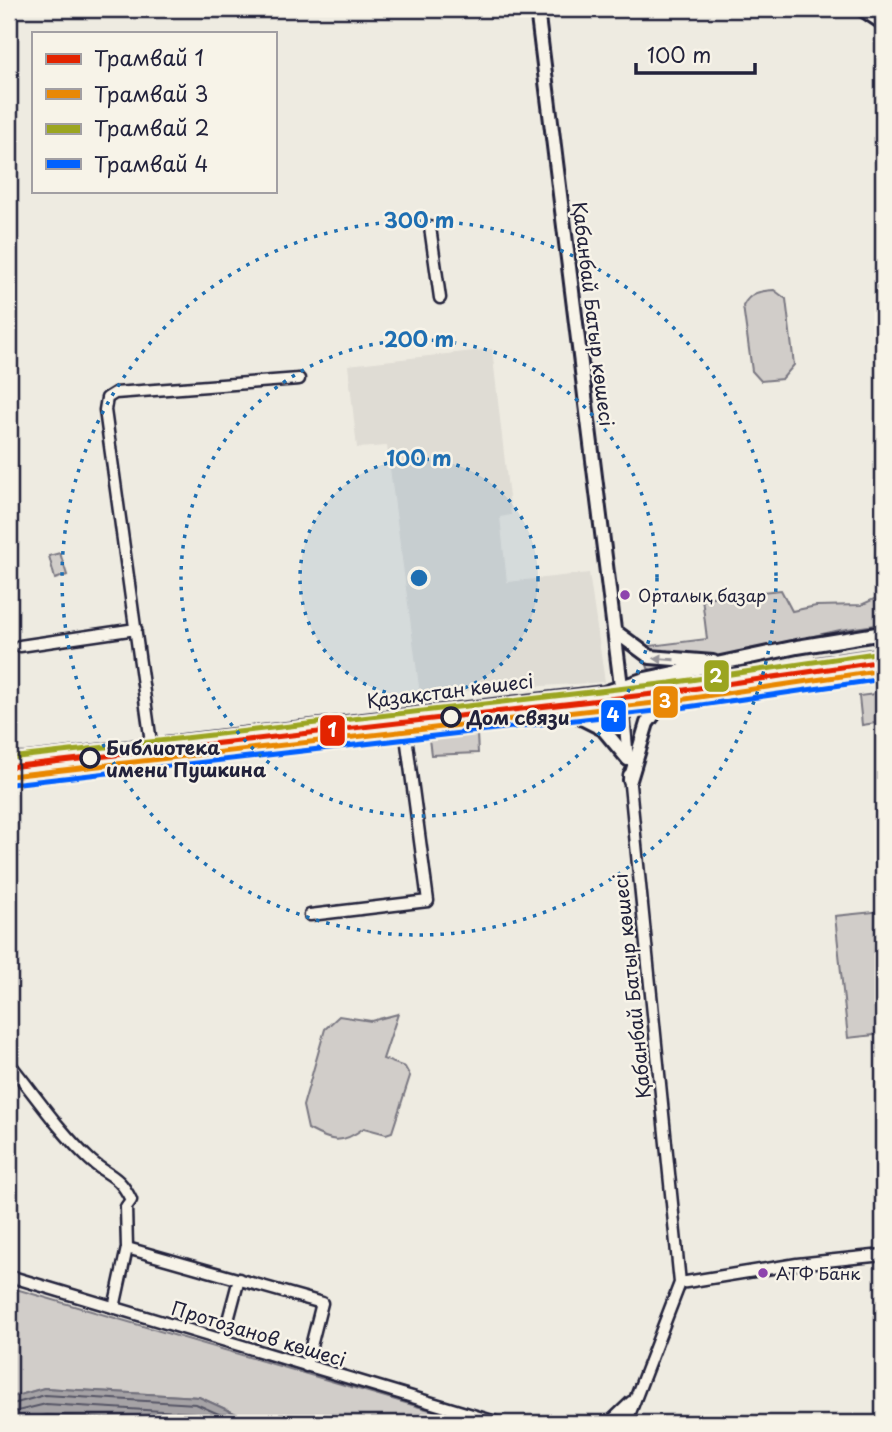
<svg xmlns="http://www.w3.org/2000/svg" width="892" height="1432" font-family="'Playpen Sans',sans-serif">
	<style>
		.built { fill: #dfdcd4 }
		.green { fill: #d1cdc9; stroke: #7a7882; stroke-width: 2 }
		.water { fill: #a6a3a6; stroke: #716f7b; stroke-width: 2 }
		.lines { fill: none; stroke-linecap: round; stroke-linejoin: round }
		.shore { stroke: #575666; stroke-width: 2 }
		.minor-casing { stroke: #22223b; stroke-width: 15 }
		.major-casing { stroke: #22223b; stroke-width: 18 }
		.minor { stroke: #f7f3e8; stroke-width: 10 }
		.major { stroke: #f7f3e8; stroke-width: 12 }
		.tram-1-casing { stroke: #f7f3e8; stroke-width: 10 }
		.tram-2-casing { stroke: #f7f3e8; stroke-width: 10 }
		.tram-3-casing { stroke: #f7f3e8; stroke-width: 10 }
		.tram-4-casing { stroke: #f7f3e8; stroke-width: 10 }
		.tram-1 { stroke: #e32400; stroke-width: 5 }
		.tram-2 { stroke: #e98806; stroke-width: 5 }
		.tram-3 { stroke: #9ba520; stroke-width: 5 }
		.tram-4 { stroke: #0061ff; stroke-width: 5 }
		.oneway { fill: #97959a }
		.ring { fill: none; stroke: #1f6fb2; stroke-width: 3.5; stroke-dasharray: 3.5 7 }
		.bus-dot { fill: #8e44ad; stroke: #f7f3e8; stroke-width: 2.5 }
		.stop-dot { fill: #f7f3e8; stroke: #22223b; stroke-width: 3.5 }
		.labels { text-anchor: middle; dominant-baseline: central; stroke-width: 5; stroke-linejoin: round; paint-order: stroke }
		.bus-label { font-size: 17px; fill: #22223b; stroke: #f7f3e8; text-anchor: start }
		.street-label { font-size: 19px; fill: #22223b; stroke: #f7f3e8 }
		.stop-label { font-size: 19px; font-weight: bold; fill: #22223b; stroke: #f7f3e8; text-anchor: start }
		.centre { fill: #1f6fb2; stroke: #f7f3e8; stroke-width: 3.5 }
		.ring-label { font-size: 21px; text-anchor: middle; font-weight: bold; fill: #1f6fb2; stroke: #f7f3e8; stroke-width: 5; stroke-linejoin: round; paint-order: stroke }
		.line-badge { stroke: #f7f3e8; stroke-width: 2.5 }
		.badge-label { font-size: 19px; text-anchor: middle; font-weight: bold; fill: #fff }
	</style>
	<rect width="100%" height="100%" fill="#eeebe1"/>
	<filter id="ink" filterUnits="userSpaceOnUse"><feTurbulence type="fractalNoise" baseFrequency=".0143" numOctaves="2"/><feDisplacementMap in="SourceGraphic" scale="14" xChannelSelector="R" yChannelSelector="G"/><feConvolveMatrix kernelMatrix="1 2 1 2 8 2 1 2 1" color-interpolation-filters="sRGB"/></filter>
	<g filter="url(#ink)">
		<path class="built" d="M492 349 511 515 500 517 507 582 589 573 605 682 420 694 387 446 357 448 348 365Z
			M9 1142 15 1194 9 1248Z"/>
		<path class="green" d="M774 290 786 299 794 365 782 379 761 381 752 371 743 306C750 292 760 291 774 290Z
			M60 553 67 575 55 579 49 556Z
			M781 590 792 611 816 606 861 605 883 595V624L840 630 655 672 648 668 642 647 707 639 702 598Z
			M883 647V674L812 685 808 666 815 657Z
			M794 662 801 667 805 682 664 700 682 687Z
			M883 693V722L862 725 859 696Z
			M477 734 478 753 431 755 429 739Z
			M883 911V1034L848 1038 835 916Z
			M398 1014 383 1059 405 1067 410 1076 392 1132 386 1134 364 1128C341 1145 332 1142 308 1129L303 1106 325 1029 339 1016 371 1021Z
			M9 1287 474 1423H256L199 1397 44 1388 9 1398Z"/>
		<path class="water" d="M44 1388 199 1397 256 1423H9V1398Z"/>
		<g class="lines">
			<path class="shore" d="M9 1405 45 1395 196 1404 239 1423
				M9 1413 46 1404 195 1413 218 1423
				M17 1423 47 1415 190 1423"/>
			<defs>
				<path id="minor" d="M430 227 440 298
					M20 646 136 629
					M622 691 628 760
					M152 750 105 410 107 398 115 393 299 379
					M310 915 428 901 404 721
					M9 1063C35 1095 59 1131 89 1159 108 1177 118 1173 131 1200L126 1207 127 1248 114 1308
					M127 1248 322 1303 306 1366
					M9 1276 499 1423
					M680 1283 797 1264 883 1255
					M223 1339 239 1279
					M609 1423 631 1402
					M626 1423 680 1283 629 775"/>
				<path id="major" d="M537 9 621 686
					M862 9 883 23
					M616 632 650 657 713 662
					M567 711 603 729 628 759
					M9 762 604 693 645 679 797 647 883 633
					M9 774 612 704 639 684
					M630 780 647 723 686 672"/>
			</defs>
			<use href="#minor" class="minor-casing"/>
			<use href="#major" class="major-casing"/>
			<use href="#minor" class="minor"/>
			<use href="#major" class="major"/>
			<defs>
				<path id="tram-1" d="M9 767 671 692 883 661"/>
				<path id="tram-2" d="M10 776 672 701 883 670"/>
				<path id="tram-3" d="M9 758 670 683 882 652"/>
				<path id="tram-4" d="M11 784 673 709 883 679"/>
			</defs>
			<use href="#tram-1" class="tram-1-casing"/>
			<use href="#tram-2" class="tram-2-casing"/>
			<use href="#tram-3" class="tram-3-casing"/>
			<use href="#tram-4" class="tram-4-casing"/>
			<use href="#tram-1" class="tram-1"/>
			<use href="#tram-2" class="tram-2"/>
			<use href="#tram-3" class="tram-3"/>
			<use href="#tram-4" class="tram-4"/>
		</g>
		<defs><path id="oneway-solid" d="M-6-.8H1V-3.2L6.5 0L1 3.2V.8H-6Z" transform="scale(1.75)"/></defs>
		<use class="oneway" href="#oneway-solid" transform="translate(664 659) rotate(-176)"/>
	</g>
	<circle cx="419" cy="578" r="119" fill="#1f6fb2" fill-opacity=".12"/>
	<g class="ring">
		<circle cx="419" cy="578" r="119"/>
		<circle cx="419" cy="578" r="238"/>
		<circle cx="419" cy="578" r="357"/>
	</g>
	<g class="bus-dot">
		<circle cx="625" cy="595" r="6"/>
		<circle cx="763" cy="1273" r="6"/>
	</g>
	<g class="stop-dot">
		<circle cx="451" cy="717" r="9"/>
		<circle cx="90" cy="758" r="9"/>
	</g>
	<g class="labels">
		<g class="bus-label">
			<text x="638" y="595">Орталық базар</text>
			<text x="776" y="1273">АТФ Банк</text>
		</g>
		<g class="street-label">
			<text transform="translate(594 314) rotate(83)">Қабанбай Батыр көшесі</text>
			<text transform="translate(450 690) rotate(-7)">Қазақстан көшесі</text>
			<text transform="translate(631 986) rotate(-96)">Қабанбай Батыр көшесі</text>
			<text transform="translate(259 1333) rotate(17)">Протозанов көшесі</text>
		</g>
		<g class="stop-label">
			<text x="467" y="717">Дом связи</text>
			<text x="106" y="747">Библиотека<tspan x="106" dy="22">имени Пушкина</tspan></text>
		</g>
	</g>
	<circle cx="419" cy="578" r="10" class="centre"/>
	<g class="ring-label">
		<text x="419" y="228">300 m</text>
		<text x="419" y="347">200 m</text>
		<text x="419" y="466">100 m</text>
	</g>
	<g class="line-badge">
		<rect x="703" y="659" width="27" height="34" rx="7" fill="#9ba520"/>
		<rect x="652" y="685" width="27" height="34" rx="7" fill="#e98806"/>
		<rect x="600" y="699" width="27" height="34" rx="7" fill="#0061ff"/>
		<rect x="319" y="714" width="27" height="33" rx="7" fill="#e32400"/>
	</g>
	<g class="badge-label">
		<text x="716" y="683">2</text>
		<text x="665" y="708">3</text>
		<text x="613" y="722">4</text>
		<text x="332" y="737">1</text>
	</g>
	<rect width="892" height="1432" fill="none" stroke="#f7f3e8" stroke-width="35"/>
	<rect x="18" y="18" width="857" height="1397" fill="none" stroke="#22223b" stroke-width="2.5" filter="url(#ink)"/>
	<rect x="32" y="32" width="245" height="161" fill="#f7f3e8" stroke="#a29fa3" stroke-width="2"/>
	<rect x="46" y="54" width="35" height="10" fill="#e32400" stroke="#a29fa3" stroke-width="2"/>
	<text x="94" y="66" font-size="21" fill="#22223b">Трамвай 1</text>
	<rect x="46" y="89" width="35" height="10" fill="#e98806" stroke="#a29fa3" stroke-width="2"/>
	<text x="94" y="102" font-size="21" fill="#22223b">Трамвай 3</text>
	<rect x="46" y="124" width="35" height="10" fill="#9ba520" stroke="#a29fa3" stroke-width="2"/>
	<text x="94" y="136" font-size="21" fill="#22223b">Трамвай 2</text>
	<rect x="46" y="159" width="35" height="10" fill="#0061ff" stroke="#a29fa3" stroke-width="2"/>
	<text x="94" y="172" font-size="21" fill="#22223b">Трамвай 4</text>
	<path d="M636 63v10h119v-10" fill="none" stroke="#22223b" stroke-width="3.5"/>
	<text x="647" y="63" font-size="21" fill="#22223b" stroke="#f7f3e8" stroke-width="5" paint-order="stroke">100 m</text>
</svg>
